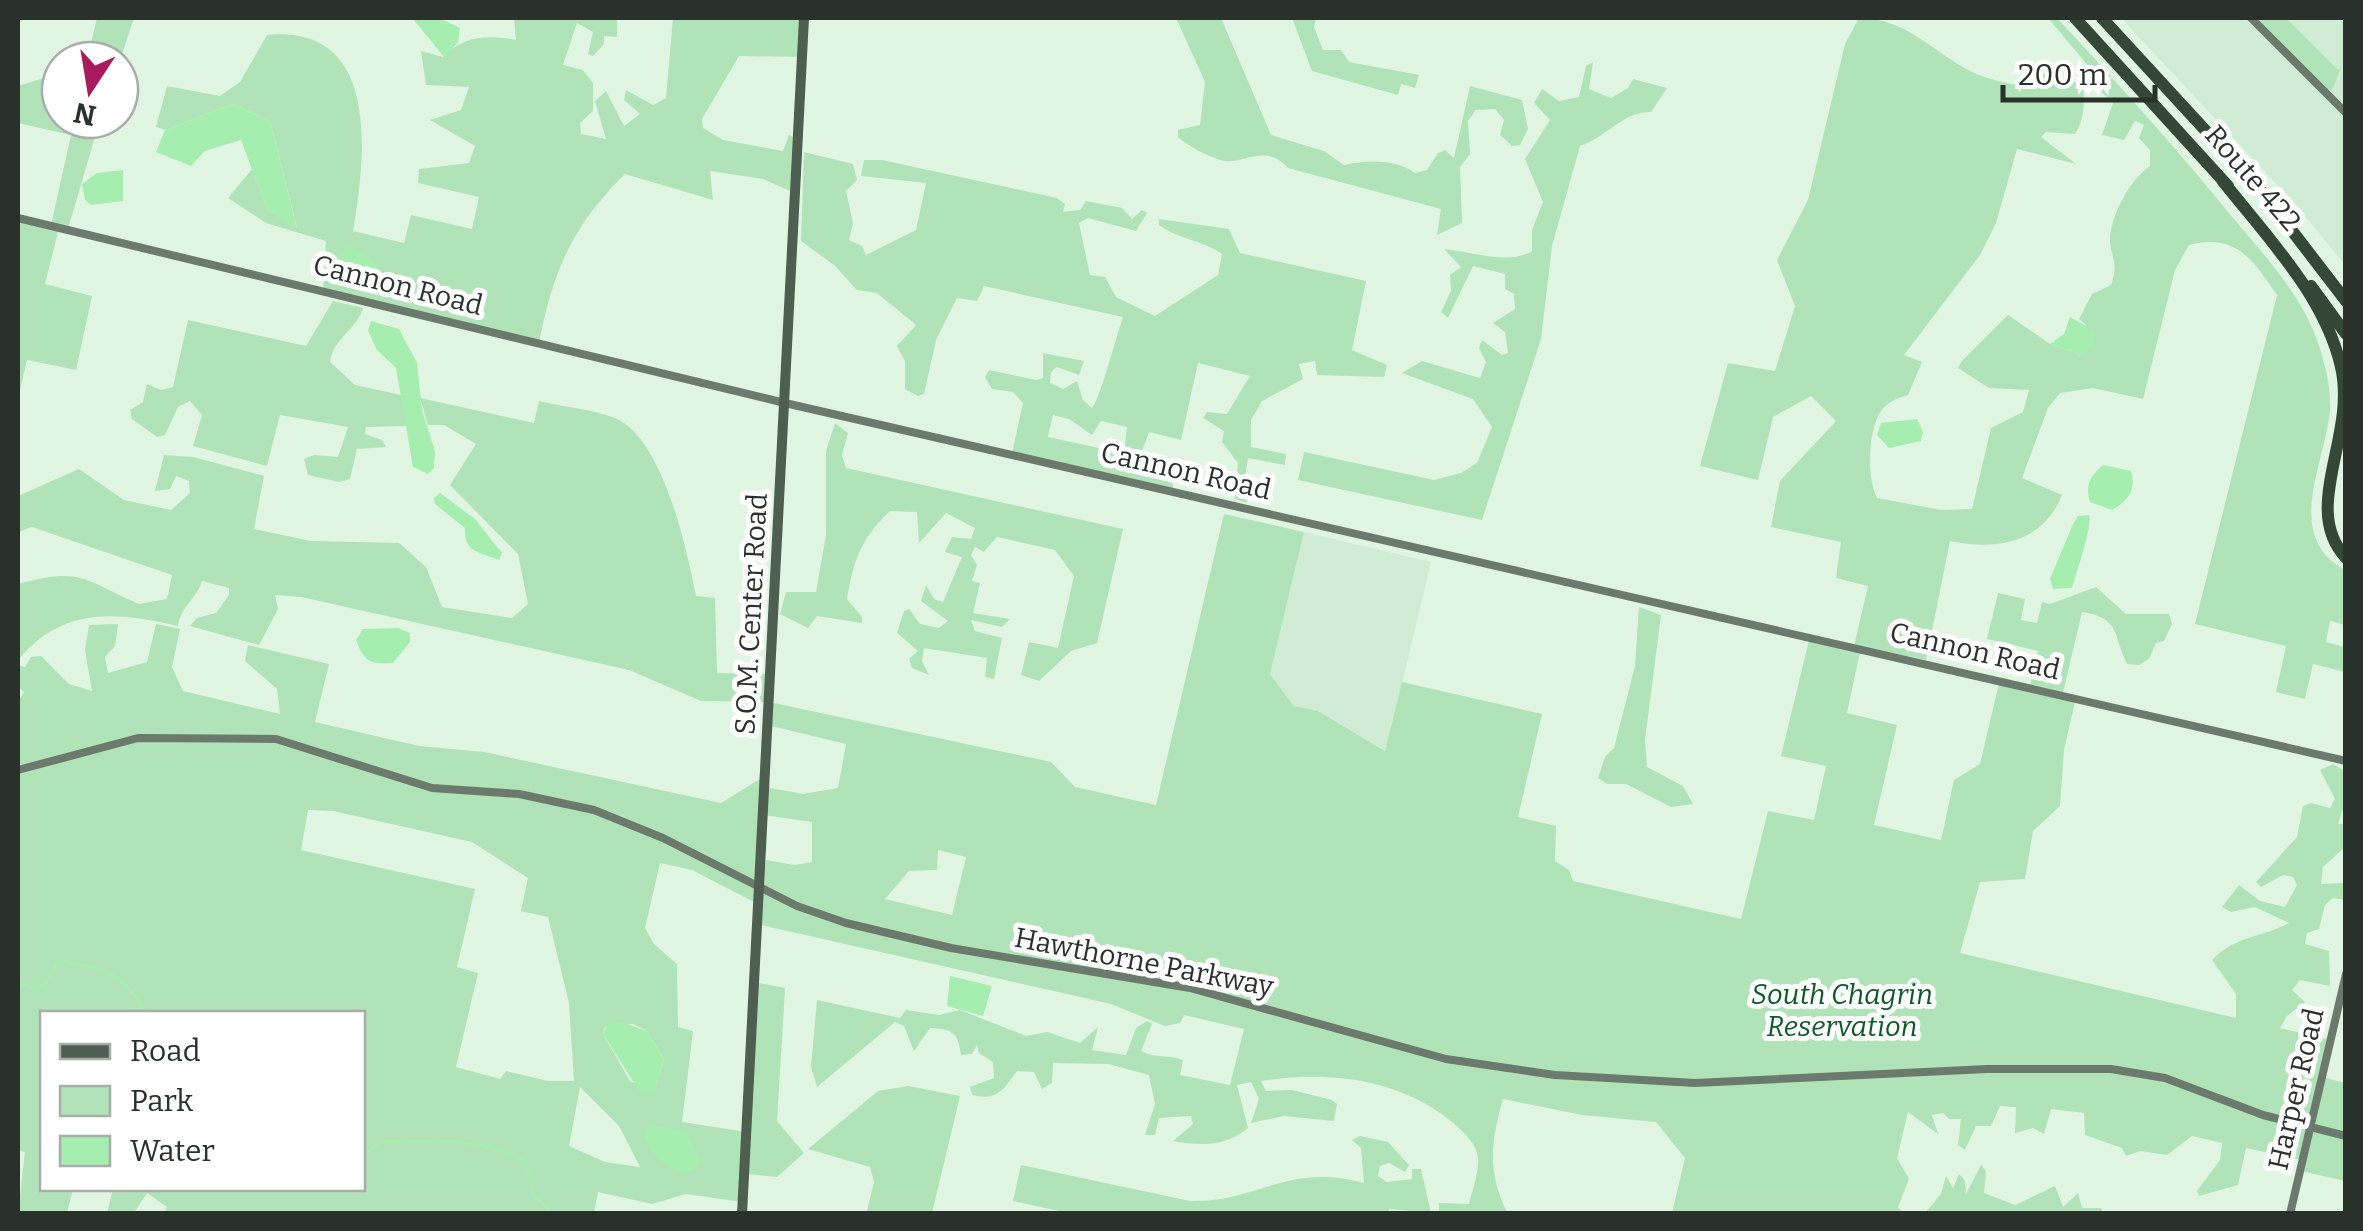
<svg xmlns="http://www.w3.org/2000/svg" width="2363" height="1231" font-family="Bitter,serif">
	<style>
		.built { fill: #d1ecd4 }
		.green { fill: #b1e3b8; fill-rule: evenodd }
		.water { fill: #a6edb0 }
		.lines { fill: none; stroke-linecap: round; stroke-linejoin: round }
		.stream { stroke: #a6edb0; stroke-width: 2.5 }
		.secondary { stroke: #6c796d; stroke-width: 8 }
		.primary { stroke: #4e5e50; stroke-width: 10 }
		.highway { stroke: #354737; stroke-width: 12 }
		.labels { text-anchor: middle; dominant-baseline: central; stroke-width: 10; stroke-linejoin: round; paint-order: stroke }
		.street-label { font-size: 28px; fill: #29312a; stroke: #fff }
		.park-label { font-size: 28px; font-style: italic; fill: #0c5a25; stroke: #fff }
	</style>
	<rect width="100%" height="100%" fill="#e0f6e3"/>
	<path class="built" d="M2121 18H2345V265L2296 205Z
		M1304 532 1431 562 1386 751 1318 711 1294 706 1270 674Z"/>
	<path class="green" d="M97 18H134L120 60H87Z
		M514 18H617V37L604 36V44L593 56 588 54 593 32 577 23 563 65 583 70 593 83V111L580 123 581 134 606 139 595 101 606 91 624 126 640 114 624 100 626 90 653 105 666 98 673 18H804L802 57 739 56 702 119 703 128 723 140 783 151 789 135 793 137 790 191 763 179 710 171 713 200 625 174C572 226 553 271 539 343L323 291 326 241 266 223 228 198 252 169 267 209 297 228 270 121 233 104 165 130 156 127 167 86 220 96 240 82 267 35C381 24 366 155 353 231L404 243 411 215 472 229 479 197 418 183 419 169 469 163 475 146 430 120 461 110 469 87 426 85 421 51 443 57C465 35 487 35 516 40Z
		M1176 18H1221L1271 135 1324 151 1344 165C1368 160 1395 159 1415 173L1427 170 1438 153 1445 150 1454 158 1470 86 1522 100 1528 129 1520 145 1512 146 1500 135 1504 120 1495 109 1476 110 1468 121 1470 154 1460 167 1462 223 1437 235 1441 209 1288 168C1264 141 1241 167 1220 160 1206 155 1189 147 1178 137V130L1200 125 1205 82Z
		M1292 18H1316L1314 27 1323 50H1341L1349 62 1419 75 1415 88 1401 84 1398 95 1312 71Z
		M1859 18C1906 18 1933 52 1972 72 1990 81 2014 84 2034 89L2041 73 2082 84C2086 99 2084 121 2075 134L2046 132 2041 137 2076 164 2017 149 1996 223 1980 255 1904 355 1922 362 1908 395C1898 398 1887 402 1881 411 1867 432 1867 478 1877 498L1942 510 1972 509 1991 428 2023 412 2029 390 1989 388 1958 368 1962 361 2008 315 2050 344 2081 355 2086 325 2079 319 2092 294 2111 285C2120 260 2109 257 2110 237 2113 211 2130 180 2150 166V150L2139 138 2144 125 2135 121 2124 140 2102 135 2113 103 2092 83 2095 74 2048 18H2057C2118 83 2177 149 2233 218 2265 256 2302 295 2318 343 2325 364 2331 387 2330 410 2326 462 2282 536 2345 570V625L2330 621 2326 642 2345 647V672L2313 664 2305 699 2276 692 2286 646 2195 624 2277 295C2252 259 2236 233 2189 245L2175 270 2143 399 2093 388 2060 393 2048 408 2022 478 2062 495C2043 543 1996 551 1950 541L1926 660 1861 647 1847 713 1897 725 1874 825 1941 840 1954 780 1980 764 2000 679 2030 686 2038 651 1987 639 1998 593 2025 599 2021 620 2037 623 2042 602 2050 604 2096 587 2126 614H2169L2172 624 2164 641 2156 643 2149 659 2139 665 2127 664C2113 636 2121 618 2082 612L2063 693 2076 697 2064 750 2060 806 2033 831 2025 879 1980 882 1960 953 2236 1018V994L2212 960C2237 935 2258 939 2289 923L2255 907 2231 912 2222 907 2239 885 2260 901 2285 907 2297 885 2293 877 2283 875 2261 887 2256 882 2297 837 2303 806 2311 803 2330 808 2335 799 2320 770 2333 764 2345 771V802L2338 824H2345V847L2323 867 2321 884 2345 883V900L2333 898 2325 905 2319 929 2307 933 2305 944 2329 951 2330 986 2300 980 2292 990 2305 1002 2287 1016 2280 1028 2331 1040 2323 1077 2345 1083V1181L2301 1171 2302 1160 2246 1148 2238 1185 2199 1196 2197 1191 2220 1160 2222 1143 2192 1136 2167 1155 2140 1151 2126 1156 2122 1148 2085 1135 2084 1113 2051 1109 2044 1134 2033 1128 2015 1133 2016 1107 2000 1106 1991 1126H1976L1965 1150 1958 1145 1961 1119H1949L1943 1113 1932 1115 1938 1134 1908 1112 1897 1158 1909 1179 1898 1207 1903 1213H1672L1685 1158 1656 1122 1582 1115 1503 1099C1491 1141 1487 1172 1507 1212L1515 1213H1439V1203L1469 1204C1472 1191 1479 1172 1478 1159 1477 1145 1467 1136 1458 1127 1404 1079 1330 1070 1261 1081L1266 1091 1292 1090 1332 1100 1337 1104 1334 1121 1284 1116 1251 1123 1259 1099 1251 1082 1237 1085 1248 1128C1225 1147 1201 1146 1173 1141L1193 1124 1191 1116 1159 1118 1155 1135H1145L1155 1104 1149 1075 1108 1064 1053 1063 1052 1083 1042 1089 1034 1072 1017 1071C1003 1090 998 1101 972 1095L970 1087 994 1078 993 1062 979 1053 977 1045 972 1054 961 1055C958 1032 952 1029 930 1028L914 1051 904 1026 895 1022 817 1087 811 1067 817 1000 900 1018 906 1010 939 1015 960 1010 1026 1036 1047 1032 1080 1043 1098 1027 1092 1050 1126 1055 1136 1028 1147 1021 1152 1024 1141 1051C1157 1059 1168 1054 1183 1060L1180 1075 1230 1085 1244 1029 1184 1015 1180 1023 1165 1026 1111 1004 757 924 754 902 692 870 660 863 645 928 654 944 677 964 678 1027 693 1031 682 1122 747 1132 742 1202 686 1194 652 1204 598 1192 594 1213 164 1214 167 1207 147 1193 134 1213H107L113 1189 362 1188V1014H42V1188L73 1189 67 1213H18L25 1152 18 1150V702L24 692 18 687V665L25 667 31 657 41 656 69 684 92 691 85 650 89 625 118 624 115 646 105 657 108 673 147 662 156 624 180 629 172 667 183 691 280 714 277 689 245 661 248 645 329 664 315 722 419 746 484 752 721 803 765 776V787L803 794 838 788 846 744 767 725 768 702 701 701 629 670 301 597 275 595 278 609 259 645 190 626 197 618 216 613 229 595V588L202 581C197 598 180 608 178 626 115 612 64 606 18 660V584C83 566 85 581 139 604L167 599 172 575 32 527 18 532V496L79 469 124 500 171 510 190 493 189 481 176 476 170 489 155 491 164 455 193 457 264 476 254 529 311 541 399 543 426 567 442 607 512 618 528 604 518 554 450 485 476 444 444 425H428L420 398 534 423 539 401C563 407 592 409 615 418 663 438 687 550 696 596L715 598 717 673 770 674 769 702 1051 762 1075 787 1156 805 1224 514 1304 532 1270 674 1294 706 1318 711 1385 751 1402 682 1542 714 1518 817 1556 826 1555 861 1569 870 1573 881 1741 919 1768 811 1814 820 1826 766 1781 756 1810 636 1854 646 1868 586 1836 578 1841 542 1771 527 1780 481 1836 421 1811 396 1773 417 1758 480 1700 466 1728 363 1775 371 1795 306 1777 260 1808 200 1845 44ZM308 810 333 811 472 842 528 878 521 911 548 917 569 1003 574 1081H548L506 1071 500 1079 456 1067 478 973 457 967 475 889 301 850ZM763 815 812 822V862L794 865 766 860 764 871ZM938 850 966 857 952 915 885 899 909 871 937 870ZM633 1024 647 1031 664 1060 654 1092 630 1081 603 1034 605 1027ZM580 1087 619 1126 640 1167 605 1162 569 1146Z
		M2251 18H2286L2338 70 2341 67 2333 89 2324 91Z
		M1593 62 1589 89 1611 98 1628 88 1633 79 1667 88 1651 112C1622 112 1607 137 1580 146L1552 246 1541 339 1482 520 1298 480 1304 452 1434 480 1461 473 1477 463 1492 427 1473 399 1402 373 1422 361 1480 378 1486 362 1479 348 1482 340 1502 355 1508 353 1505 332 1493 323 1515 309 1514 294 1505 289V274L1473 266 1448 318 1441 312 1451 291 1450 275 1461 267 1444 249C1469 251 1509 266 1532 251V230L1543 202 1525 159 1550 120 1534 103 1542 89 1559 101 1579 97 1586 66Z
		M60 73V120H100L68 229 59 228 45 284 92 296 76 370 27 360 18 399V218L51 225 71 135 18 123V86Z
		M804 152 853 164 857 180 846 191 853 223 849 240 862 246 866 255 916 230 926 183 861 176 864 160H882L1057 198 1065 204 1063 212 1080 210 1086 201 1122 208 1132 219 1142 210 1147 213 1136 231 1088 218 1079 223 1090 275 1105 277 1116 297 1155 316 1218 275 1222 254C1202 240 1178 239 1159 225V219L1229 229 1240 253 1366 281 1352 350 1387 365 1384 377 1317 375 1315 361 1299 364 1303 379 1262 401 1251 420V447L1286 454 1285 465 1248 458 1244 484 1247 503 1235 499 1238 463 1222 442 1224 431 1203 418 1207 412 1227 414 1250 376 1198 363 1181 440 1149 432 1137 466 1173 484V488L1012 453 1023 403 1013 392 992 389 985 377 989 370 1036 380 1043 378V353L1084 361 1079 375 1057 367 1051 372 1050 383 1063 389 1077 381 1083 400 1092 408C1100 400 1117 334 1123 317L984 286 977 301 957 298 936 340 924 394 918 396 905 389V361L897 346 916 325 877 293 857 290 834 265 801 241ZM1053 415 1069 419 1092 435 1101 421 1127 427 1123 462 1108 450 1048 437Z
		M333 301 363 308C357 330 333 338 330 362L355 385 401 395 409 426 366 427 365 434 382 440 386 447 357 449 350 479 339 482 308 475 304 459 314 455 338 457 348 427 280 415 267 466 193 446 202 415 190 401 178 407 165 435 157 437 132 419 130 410 143 402 147 384 161 390 173 387 188 320 306 346Z
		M835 423 848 433 842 455 846 468 1123 529 1097 643 1071 651 1039 681 1021 675 1029 642 1058 648 1074 576 1055 550 997 537 984 552 975 547 971 555 977 565 972 581 980 583 973 613 1010 619 1002 627 971 620 975 631 1002 638 994 679 985 677 987 658 924 648 922 661 929 675 912 668 909 659 918 651 897 633 904 611 909 609 920 624 939 628 948 621 921 601 926 585 934 599 943 602 962 557 945 552 952 537 971 539 975 528 946 513 919 543 917 512 890 511C862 537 853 561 847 599L862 617V623L817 616 808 628 780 614 786 592H816L826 535V451Z
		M1639 607 1661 615 1645 740 1647 767 1683 786 1693 804 1671 807 1626 784H1607L1598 778 1605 757 1614 748 1635 666Z
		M759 983 785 988 777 1121 804 1153 777 1177 748 1174Z
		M908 1086 960 1096 932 1213 867 1211 874 1182 870 1167 808 1149 878 1091Z
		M1360 1136 1388 1142 1409 1165 1405 1172 1389 1163 1380 1166 1378 1176 1387 1182 1412 1179V1169H1421L1431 1213 1389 1209 1388 1214H1073L1013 1201 1021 1165 1190 1201C1257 1203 1287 1162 1364 1183L1361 1148 1352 1140Z
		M1981 1165 1986 1171 1984 1193 2015 1205 2055 1186 2063 1207 2078 1193 2082 1208H2101L2103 1213H1925L1941 1194 1946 1176 1953 1188 1959 1174 1965 1181 1966 1194Z"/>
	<path class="water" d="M412 18H439L460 28 458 42 445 58Z
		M233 104 270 121 297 229 267 209 241 140 205 151 191 166 156 152 165 130Z
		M123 170V201L91 205 85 200 82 184 97 173Z
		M347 246 366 254 382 270V288L364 292 338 279V257Z
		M2070 317 2093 330C2097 343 2093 349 2081 355L2050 344 2064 334Z
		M371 321 399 329 417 363 422 410 435 451 434 468 428 474 413 467 396 368 377 350 368 331Z
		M1917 419 1923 432 1921 441 1889 448 1877 435 1881 423Z
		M2103 465 2131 471C2137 490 2128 501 2112 510L2090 502C2085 485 2090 476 2103 465Z
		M440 493 475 519 502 553 499 560C480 552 464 553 465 528L435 504 434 498Z
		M2089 515C2093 524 2076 574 2072 588L2053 589 2050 579 2073 524 2078 516Z
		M398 628 410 633V642L393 663C370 664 365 663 356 640L363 629Z
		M950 976 992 986 983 1016 947 1006Z
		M621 1022 647 1031 664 1060 654 1093 641 1094 603 1034 608 1024Z
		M649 1125 685 1130 701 1160 697 1168 683 1174C664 1166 646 1152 644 1130Z"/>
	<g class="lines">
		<path class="stream" d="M18 983 37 989 49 980 57 961C100 965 125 973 146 1014
			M362 1158 380 1142C431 1141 479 1137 526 1161L533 1195 554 1214"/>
		<path class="secondary" d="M2251 18 2346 113
			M18 218 785 403 2346 761
			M18 770 138 738 276 739 432 788 519 794 594 810 663 838 797 906 846 923 951 948 1190 988 1446 1059 1555 1075 1695 1083 1987 1069H2111L2165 1078 2263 1115 2346 1136
			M2290 1214 2346 974"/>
		<path class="primary" d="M742 1214 804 18"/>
		<path class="highway" d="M2075 18 2228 186
			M2102 18 2263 193 2346 301
			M2222 180C2266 236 2325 296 2341 367 2357 437 2300 508 2346 558
			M2311 286 2346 334"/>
	</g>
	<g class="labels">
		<g class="street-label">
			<text transform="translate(2253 178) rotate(49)">Route 422</text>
			<text transform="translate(398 285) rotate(14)">Cannon Road</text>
			<text transform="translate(1186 471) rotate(13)">Cannon Road</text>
			<text transform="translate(751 614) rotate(-87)">S.O.M. Center Road</text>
			<text transform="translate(1975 651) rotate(13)">Cannon Road</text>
			<text transform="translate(1144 962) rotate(11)">Hawthorne Parkway</text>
			<text transform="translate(2296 1089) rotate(-77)">Harper Road</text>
		</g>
		<g class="park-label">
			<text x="1842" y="994">South Chagrin<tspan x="1842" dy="32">Reservation</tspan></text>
		</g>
	</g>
	<rect width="2363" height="1231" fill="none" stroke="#29312a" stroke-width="40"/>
	<rect x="40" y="1011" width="325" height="180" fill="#ffffff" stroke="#a9adaa" stroke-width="2.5"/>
	<rect x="60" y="1044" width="50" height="15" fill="#4e5e50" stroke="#a9adaa" stroke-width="2.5"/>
	<text x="130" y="1061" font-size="30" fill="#29312a">Road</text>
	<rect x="60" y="1086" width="50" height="30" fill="#b1e3b8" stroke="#a9adaa" stroke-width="2.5"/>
	<text x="130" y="1111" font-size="30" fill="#29312a">Park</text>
	<rect x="60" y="1136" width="50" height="30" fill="#a6edb0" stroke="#a9adaa" stroke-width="2.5"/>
	<text x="130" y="1161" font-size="30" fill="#29312a">Water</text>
	<g transform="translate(90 90) rotate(192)"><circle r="48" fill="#ffffff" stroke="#a9adaa" stroke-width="2.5"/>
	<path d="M0-8L18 38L0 25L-18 38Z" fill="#a81c5f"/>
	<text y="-15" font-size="28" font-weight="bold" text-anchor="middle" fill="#29312a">N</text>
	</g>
	<path d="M2003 85v15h152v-15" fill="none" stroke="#29312a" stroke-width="5"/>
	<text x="2018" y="85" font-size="30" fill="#29312a" stroke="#ffffff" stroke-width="8" paint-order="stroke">200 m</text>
</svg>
